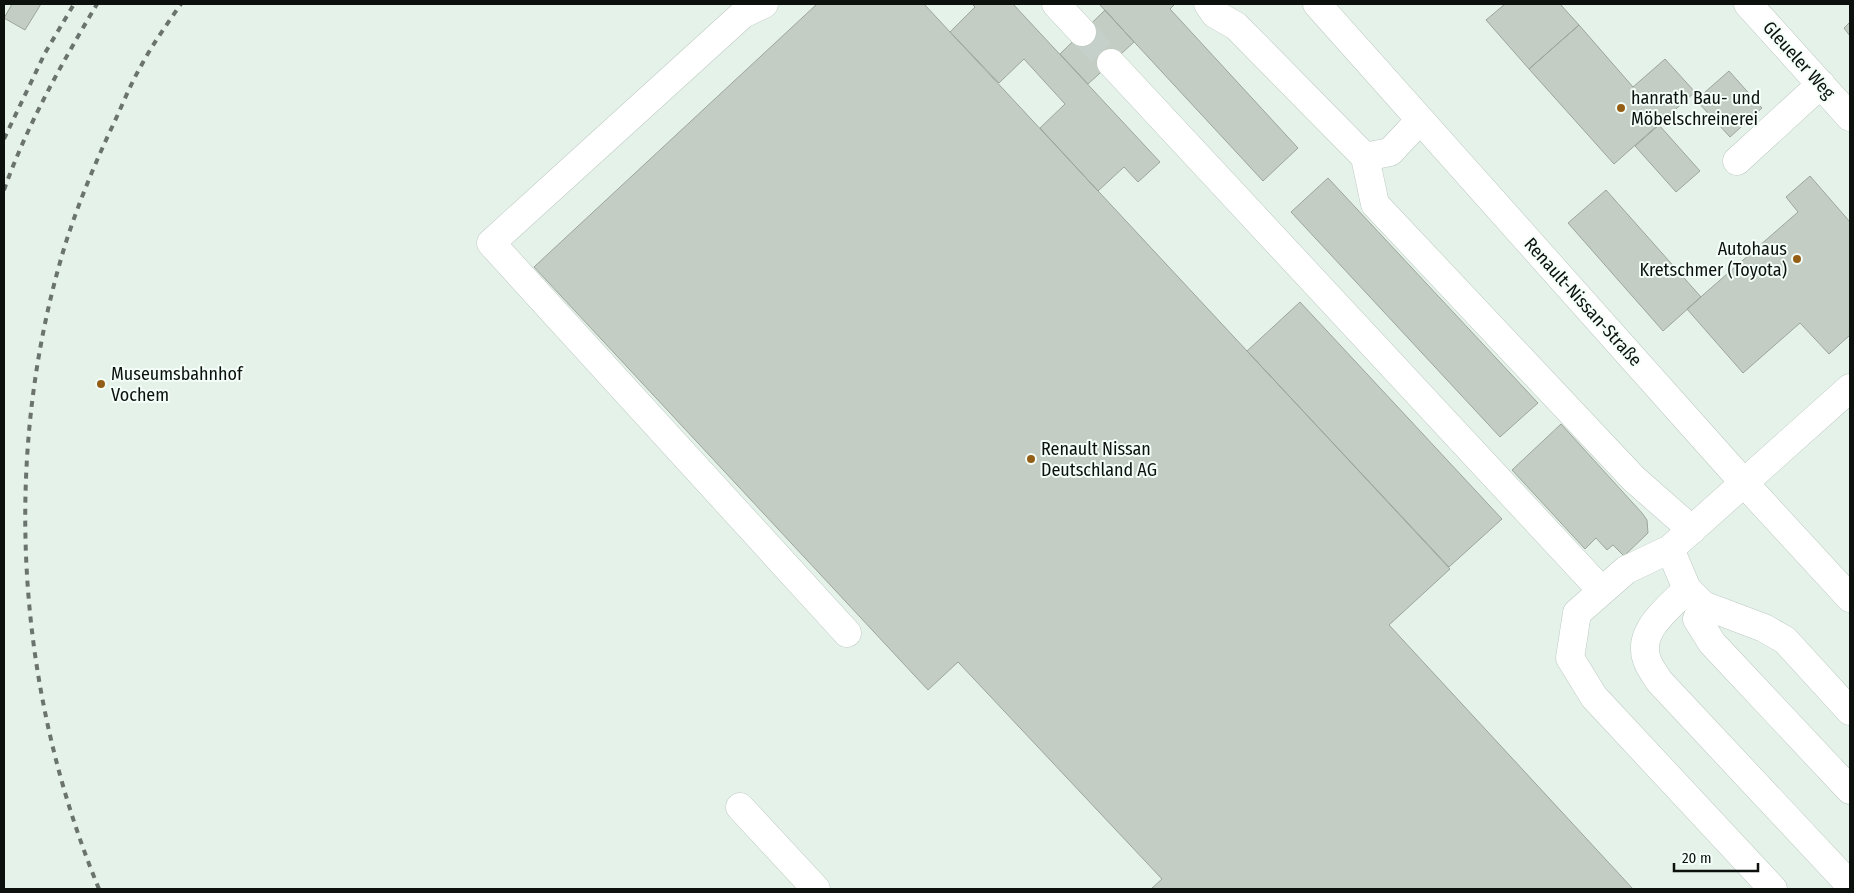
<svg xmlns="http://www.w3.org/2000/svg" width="1854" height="893" font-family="'Fira Sans Condensed',sans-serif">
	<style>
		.building { fill: #c4cdc3; stroke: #9da59b }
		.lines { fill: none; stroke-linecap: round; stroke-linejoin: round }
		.minor-tunnel { stroke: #c4d0c9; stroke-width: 28; stroke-dasharray: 28 14; stroke-linecap: butt }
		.minor-casing { stroke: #bdcac2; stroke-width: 29 }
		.minor { stroke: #fff; stroke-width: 28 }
		.rail { stroke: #6b736e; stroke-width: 4; stroke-dasharray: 6 6; stroke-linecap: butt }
		.poi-dot { fill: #955e16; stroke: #f4fef8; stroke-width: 2 }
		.labels { text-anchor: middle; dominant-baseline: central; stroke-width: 4; stroke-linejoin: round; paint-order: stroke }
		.street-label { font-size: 18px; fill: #0c110e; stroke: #f4fef8 }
		.poi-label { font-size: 18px; fill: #0c110e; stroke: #f4fef8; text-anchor: start }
	</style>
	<rect width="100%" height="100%" fill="#e5f2ea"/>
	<path class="building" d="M12 4H41L25 30 4 18Z
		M817 4H924L1450 569 1389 625 1633 889H1151L1162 879 958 662 928 690 534 267Z
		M972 4H1013L1160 162 1138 182 1124 167 1098 191 1040 128 1065 104 1024 59 999 83 950 32 975 7Z
		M1099 4H1175L1170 9 1298 148 1263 181Z
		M1505 4H1560L1579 25 1529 69 1486 20Z
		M1105 10 1134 42 1088 84 1060 54Z
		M1850 22V36L1844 28Z
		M1579 25 1633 87 1665 59 1695 92 1614 164 1529 69Z
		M1729 71 1762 108 1730 137 1696 100Z
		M1659 125 1700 171 1676 192 1635 146Z
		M1810 176 1850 222V335L1829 354 1800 323 1743 373 1687 309 1798 212 1786 197Z
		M1328 178 1538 403 1500 437 1291 212Z
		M1606 190 1701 297 1663 331 1568 223Z
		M1300 302 1502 519 1449 567 1247 351Z
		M1561 424 1642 513 1647 520 1648 533 1624 556 1613 545 1607 550 1596 538 1585 549 1512 470Z"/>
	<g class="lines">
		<path class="minor-tunnel" d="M1082 32 1111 63"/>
		<defs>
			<path id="minor" d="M764 4 743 14 491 243 847 633
				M1056 4 1082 32
				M1208 4 1215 14 1236 26 1365 157 1375 204 1634 479 1692 530
				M1317 4 1745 484 1850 598
				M1748 4 1850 117
				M1111 63 1602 591
				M1365 157 1390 152 1420 120
				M1737 161 1821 84
				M1670 549 1687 589 1703 605 1764 628 1785 640 1850 711
				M1687 589C1669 608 1636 631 1647 660 1649 667 1655 674 1659 681L1850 885
				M1703 605 1697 619 1712 643 1850 790
				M740 807 816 889
				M1773 889 1594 697 1570 658 1577 613 1626 570 1670 549 1850 388"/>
		</defs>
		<use href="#minor" class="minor-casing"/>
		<use href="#minor" class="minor"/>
		<path class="rail" d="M4 139 45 53 74 4
			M4 190C27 125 62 63 97 4
			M99 889C15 686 1 453 66 242 79 202 95 163 113 125 122 106 130 85 141 66 152 45 167 24 181 4"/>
	</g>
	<g class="poi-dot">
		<circle cx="1621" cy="108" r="5"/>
		<circle cx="1797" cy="259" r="5"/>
		<circle cx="101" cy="384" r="5"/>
		<circle cx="1031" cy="459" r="5"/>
	</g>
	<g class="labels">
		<g class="street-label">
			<text transform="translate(1799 60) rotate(48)">Gleueler Weg</text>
			<text transform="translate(1583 302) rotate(48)">Renault-Nissan-Straße</text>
		</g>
		<g class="poi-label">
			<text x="1631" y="98">hanrath Bau- und<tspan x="1631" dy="21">Möbelschreinerei</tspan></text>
			<text x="1787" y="249" text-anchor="end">Autohaus<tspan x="1787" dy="21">Kretschmer (Toyota)</tspan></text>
			<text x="111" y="374">Museumsbahnhof<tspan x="111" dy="21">Vochem</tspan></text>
			<text x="1041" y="449">Renault Nissan<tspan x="1041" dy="21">Deutschland AG</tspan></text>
		</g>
	</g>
	<rect width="1854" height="893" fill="none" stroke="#0c110e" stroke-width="10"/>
	<path d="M1674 863v8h84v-8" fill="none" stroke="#0c110e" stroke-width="2.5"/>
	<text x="1682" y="863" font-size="15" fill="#0c110e" stroke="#f4fef8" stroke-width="4" paint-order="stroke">20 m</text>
</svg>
